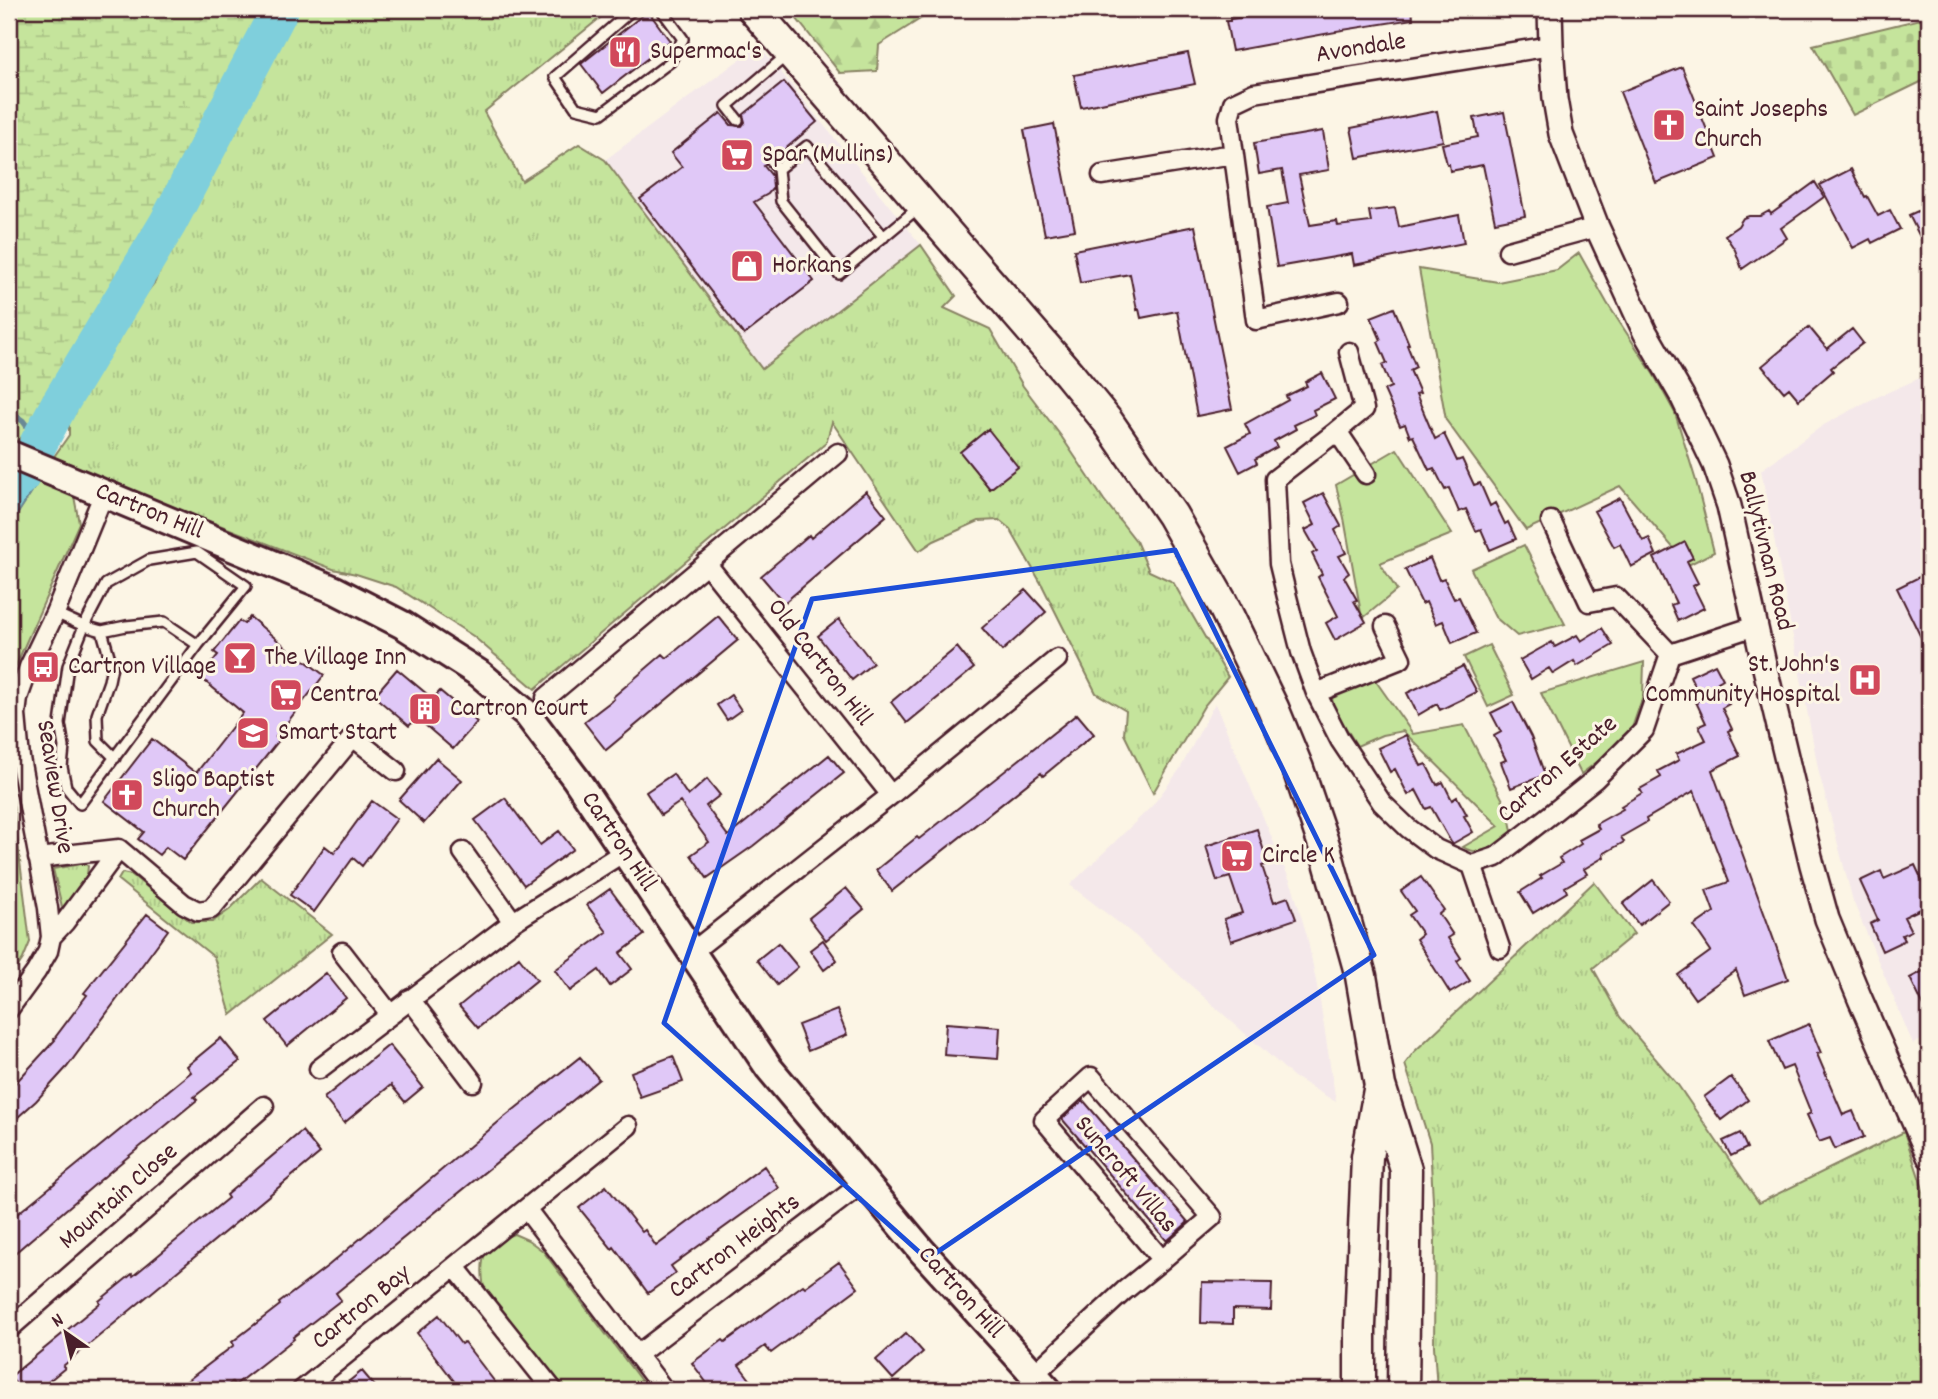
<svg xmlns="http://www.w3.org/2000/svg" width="1938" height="1399" font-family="Dekko,sans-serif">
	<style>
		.built { fill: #f4e8ea }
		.grass { fill: url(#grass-tufts); stroke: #888264; stroke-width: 2 }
		.forest { fill: url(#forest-firs); stroke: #888264; stroke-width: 2 }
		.wetland { fill: url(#wetland-marsh); stroke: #888264; stroke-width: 2 }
		.cemetery { fill: url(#cemetery-stones); stroke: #888264; stroke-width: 2 }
		.park { fill: #c5e49c; stroke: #888264; stroke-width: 2 }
		.water { fill: #7fcfdc; stroke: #6a8995; stroke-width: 2 }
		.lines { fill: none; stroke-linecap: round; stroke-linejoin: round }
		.stream { stroke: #6a8995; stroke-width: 6 }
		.river { stroke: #7fcfdc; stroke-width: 38 }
		.building { fill: #e0c8f7; stroke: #4a1f2b; stroke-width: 2 }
		.service-casing { stroke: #4a1f2b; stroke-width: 14 }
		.minor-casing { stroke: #4a1f2b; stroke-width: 23 }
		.tertiary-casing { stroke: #4a1f2b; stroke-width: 28 }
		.secondary-casing { stroke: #4a1f2b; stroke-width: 32 }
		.trunk-casing { stroke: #4a1f2b; stroke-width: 35 }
		.service { stroke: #fcf5e5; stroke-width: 9 }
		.minor { stroke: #fcf5e5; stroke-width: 18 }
		.tertiary { stroke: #fcf5e5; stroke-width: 23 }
		.secondary { stroke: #fcf5e5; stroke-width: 26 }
		.trunk { stroke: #fcf5e5; stroke-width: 30 }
		.marked { fill: none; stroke: #1d4ed8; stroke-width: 5; stroke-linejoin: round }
		.labels { text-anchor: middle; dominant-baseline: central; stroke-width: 6; stroke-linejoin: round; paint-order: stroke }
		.street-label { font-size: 26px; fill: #4a1f2b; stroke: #fcf5e5 }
		.poi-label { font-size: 26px; fill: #4a1f2b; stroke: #fcf5e5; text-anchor: start }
	</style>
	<defs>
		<pattern id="grass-tufts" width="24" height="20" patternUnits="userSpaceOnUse" patternTransform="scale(1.75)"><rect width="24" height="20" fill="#c5e49c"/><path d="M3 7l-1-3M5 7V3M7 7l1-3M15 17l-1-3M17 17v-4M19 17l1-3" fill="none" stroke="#abc387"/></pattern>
		<pattern id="forest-firs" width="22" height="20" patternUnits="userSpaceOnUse" patternTransform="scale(1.75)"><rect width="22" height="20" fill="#c5e49c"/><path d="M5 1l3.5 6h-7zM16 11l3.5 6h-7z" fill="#abc387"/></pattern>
		<pattern id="wetland-marsh" width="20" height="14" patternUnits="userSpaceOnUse" patternTransform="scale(1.75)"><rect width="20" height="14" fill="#c5e49c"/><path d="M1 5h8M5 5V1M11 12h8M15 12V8" fill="none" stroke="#abc387"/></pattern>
		<pattern id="cemetery-stones" width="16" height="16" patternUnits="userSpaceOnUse" patternTransform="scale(1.75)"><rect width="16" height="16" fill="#c5e49c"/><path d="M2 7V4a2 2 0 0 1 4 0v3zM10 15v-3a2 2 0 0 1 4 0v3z" fill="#abc387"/></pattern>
	</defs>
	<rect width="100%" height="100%" fill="#fcf5e5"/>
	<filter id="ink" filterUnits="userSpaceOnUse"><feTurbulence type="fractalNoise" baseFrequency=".0143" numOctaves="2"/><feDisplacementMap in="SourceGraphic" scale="14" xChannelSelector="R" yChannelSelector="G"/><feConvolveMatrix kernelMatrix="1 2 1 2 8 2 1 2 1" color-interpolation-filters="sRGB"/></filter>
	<g filter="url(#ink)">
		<path class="built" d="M759 45 921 245 762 369 605 160Z
			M1929 374V1036L1913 1044 1853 901 1819 773 1761 470 1822 426 1866 402Z
			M1215 703 1293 888 1307 936 1320 1001 1336 1102 1294 1077 1133 934 1070 885 1152 806 1180 769Z"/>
		<path class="grass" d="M291 9H611L484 112 522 181 579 144 605 160 762 369 921 245 956 296 944 308 990 329 1023 386 1061 436 1104 500 1136 541 1149 571 1173 582 1228 677 1204 706 1153 793 1124 734 1126 711 1096 693 1042 585 1010 529 999 520 979 521 934 541 919 551 832 422 826 443 535 689 473 636 396 587 356 574 333 569 116 485 53 458 69 435V413L129 315 155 282 167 248 209 173 264 65Z
			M81 864H85L88 866 87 875 63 911 53 869Z
			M122 873 132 875 191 922H212L229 910 261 878 332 934 231 1015 214 957 118 880Z
			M1594 882 1634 934 1593 968 1620 1017 1678 1085 1759 1203 1904 1132 1929 1207V1390H1437L1434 1346 1435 1240 1430 1143 1405 1064 1414 1052Z"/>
		<path class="forest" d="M789 9H936L879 45 877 71 840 73Z"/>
		<path class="wetland" d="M9 9H270L162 228 142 256 125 286 111 298 105 316 89 334 80 350 68 365 66 379 55 396 54 404C47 410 34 439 29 450L9 441Z"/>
		<path class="cemetery" d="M1929 17V78L1853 115 1813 45Z"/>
		<path class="park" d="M1579 253 1607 303 1654 375 1675 413 1696 481 1714 552 1688 565 1620 486 1526 530 1446 420 1419 269 1498 282 1557 270Z
			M1397 449 1452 534 1380 563 1397 590 1362 619 1344 518 1336 485Z
			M38 482 74 496 79 523 9 681V527Z
			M1524 545 1565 624 1517 636 1495 617 1471 569Z
			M1489 645 1514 695 1488 707 1464 657Z
			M1644 662 1643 696 1632 728 1601 759 1581 774 1541 693Z
			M1375 680 1413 734 1464 725 1508 810 1513 836C1497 847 1481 858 1463 847L1499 826 1403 731 1382 735 1357 746 1333 707 1332 697 1344 688Z
			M9 772 30 942 23 959 9 979Z
			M514 1234 528 1240 543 1251 648 1390H562L484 1289C479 1259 482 1244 514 1234Z"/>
		<path class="water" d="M12 472 38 482 9 527V477Z"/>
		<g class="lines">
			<path class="stream" d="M9 411 23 421 39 442"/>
			<path class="river" d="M21 476 59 405 168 223 280 9"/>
		</g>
		<path class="building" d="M1298 9H1412L1413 19 1336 31V32L1232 51 1226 21H1230V19Z
			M648 11 670 41 603 93 581 64Z
			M1188 53 1195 84 1081 107 1074 75Z
			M1682 67 1718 158 1656 183 1620 92Z
			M784 82 817 122 777 156 771 153 766 155 764 160 766 165 764 166 772 176 773 188 768 194 754 202 814 281 744 335 640 199 682 167 671 153 721 113 731 125 742 126 745 122 743 115Z
			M1437 111 1443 141 1357 158 1351 128Z
			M1504 112 1525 216 1495 222 1483 165 1450 171 1449 164H1447L1442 144 1478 137 1474 118Z
			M1054 124 1075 230 1045 235 1024 130Z
			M1323 131 1329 170 1299 175 1310 225 1337 221 1338 226 1371 222 1369 211 1395 208 1399 227 1459 215 1464 243 1354 265 1352 254 1277 267 1267 207 1288 203 1282 170 1259 174 1254 143Z
			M1851 169 1865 197 1867 196 1878 216 1890 210 1900 229 1872 243 1870 239 1853 248 1820 185Z
			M1815 182 1824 197 1781 228 1787 238 1742 269 1735 250 1725 235 1738 226 1743 218 1749 216H1760L1769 211 1771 214Z
			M1929 206V255L1909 215Z
			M1195 226 1232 409 1197 416 1177 311 1141 318 1139 309 1137 310 1130 274 1080 283 1074 250Z
			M1394 308 1409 344 1407 345 1416 367 1410 370 1420 393 1416 394 1435 439 1444 434 1457 461 1462 459 1474 485 1480 483 1490 506 1495 503 1505 524 1508 522 1516 539 1490 550 1481 529 1476 531 1466 509 1459 512 1449 488 1445 490 1434 468 1429 470 1413 436 1410 437 1405 424 1400 426 1384 390 1391 387 1382 365 1387 363 1378 342 1381 340 1371 317Z
			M1809 327 1827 349 1852 329 1863 343 1831 368 1833 371 1799 400 1789 388 1784 392 1762 366Z
			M1322 373 1335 399 1313 410 1315 415 1294 425 1296 429 1274 441 1277 447 1255 459 1257 463 1240 472 1227 446 1250 434 1245 424 1288 400 1286 396 1307 386 1305 382Z
			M988 429 1018 467 990 489 960 452Z
			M866 491 886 516 784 603 761 576 809 535 811 538Z
			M1323 493 1341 526 1335 530 1346 553 1339 556 1349 573 1344 577 1357 600 1354 601 1366 622 1335 640 1326 623 1338 616 1318 577 1322 574 1312 554 1317 551 1305 530 1315 525 1304 503Z
			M1620 498 1643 541 1649 538 1656 554 1631 567 1620 544 1614 547 1594 511Z
			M1685 542 1693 558 1687 561 1698 583 1693 586 1704 608 1678 621 1671 605 1676 603 1654 558Z
			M1430 558 1439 580 1444 578 1454 599 1459 597 1476 633 1452 643 1443 621 1436 624 1426 602 1422 604 1405 569Z
			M1929 572V654L1897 588Z
			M1026 590 1046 612 1002 651 982 628Z
			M718 616 738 640 606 750 584 722 614 699 613 697 663 654 667 658Z
			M250 617 294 654 295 653 324 675 276 737 280 739 183 860 166 847 159 855 138 839 144 832 104 801 152 739 196 773 243 713 200 677 218 655 214 652 239 621 244 624Z
			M839 619 873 663 852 680 818 636Z
			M1602 628 1613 645 1577 666 1574 661 1553 674 1549 668 1531 679 1520 660 1552 642 1555 647 1577 635 1581 641Z
			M957 647 974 668 907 723 891 702Z
			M1715 664 1723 679 1718 682 1729 704 1722 708 1732 729 1728 731 1740 756 1712 770 1788 979 1745 995 1736 970 1695 999 1678 975 1711 951 1694 926 1714 912 1706 890 1729 882 1694 791 1646 819 1647 822 1621 837 1624 842 1603 854 1604 857 1584 869 1587 874 1565 887 1567 892 1533 913 1520 892 1542 878 1540 876 1562 863 1559 858 1581 844 1579 840 1599 829 1596 824 1623 809 1621 806 1642 793 1640 789 1661 777 1658 771 1679 760 1676 754 1706 740 1699 726 1706 723 1696 702 1701 699 1690 676Z
			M1463 666 1477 692 1440 710 1437 704 1418 715 1407 693Z
			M397 669 433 699 440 691 477 722 453 749 417 718 409 726 374 696Z
			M731 695 741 710 727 720 717 705Z
			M1513 702 1531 737 1545 775 1511 788 1501 762 1506 760 1494 736 1501 732 1491 713Z
			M1077 714 1094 734 1043 776 1041 773 892 891 876 870 917 837 919 839Z
			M1406 735 1421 766 1426 764 1437 785 1443 782 1452 800 1457 797 1467 815 1464 816 1473 832 1452 844 1431 807 1426 809 1416 790 1408 795 1395 769 1390 772 1378 748Z
			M829 755 844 773 753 846 707 878 691 855 709 842 680 802 661 815 646 792 673 774 688 796 707 779 720 795 706 806 728 836Z
			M436 758 462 780 424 823 399 800Z
			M505 798 540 845 559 831 573 849 524 885 475 820Z
			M372 801 397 819 362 866 353 858 314 912 290 895 325 846 334 853Z
			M1257 829 1268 864 1262 866 1274 902 1288 897 1296 919 1231 941 1224 919 1242 913 1230 877 1217 881 1206 846Z
			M1915 865 1929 895V905L1904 917 1911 931 1902 935 1905 940 1882 951 1870 924 1878 920 1860 881 1881 871 1884 879Z
			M1421 877 1444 910 1439 914 1453 935 1448 938 1461 958 1457 961 1470 981 1450 993 1416 939 1422 934 1409 915 1415 911 1401 891Z
			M1653 880 1669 901 1639 925 1623 904Z
			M846 888 864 909 826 940 809 918Z
			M610 889 644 935 620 953 632 969 610 986 599 970 570 991 555 970 607 932 587 905Z
			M147 914 168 930 67 1067 36 1101 9 1125V1090L55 1040 54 1039 87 995 84 993Z
			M823 940 837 960 824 970 810 950Z
			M778 943 798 967 777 985 757 960Z
			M519 957 537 980 478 1028 459 1006Z
			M1929 968V1017L1910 978Z
			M326 973 346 998 287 1046 267 1021Z
			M837 1010 847 1035 808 1051 798 1025Z
			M946 1023 1000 1027 998 1059 944 1055Z
			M1809 1024 1821 1053 1817 1054 1843 1115 1853 1111 1864 1137 1835 1149 1830 1138 1819 1142 1807 1115 1811 1113 1792 1066 1782 1070 1769 1041Z
			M221 1038 240 1061 194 1097 197 1100 112 1170 9 1258V1217L11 1219 191 1072 187 1066Z
			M389 1045 423 1087 405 1102 391 1085 344 1123 324 1098Z
			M673 1056 683 1082 640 1097 631 1072Z
			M580 1057 599 1079 336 1293 341 1300 293 1337 294 1339 235 1385 232 1382 222 1390H175L234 1345 232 1342 280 1305 279 1303 329 1265 502 1119Z
			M1731 1077 1748 1100 1721 1120 1704 1097Z
			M1083 1100 1188 1222 1167 1241 1062 1119Z
			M302 1131 320 1153 63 1366 65 1368 38 1390H21L10 1377 100 1303 99 1301 132 1274 133 1276 228 1198 226 1195Z
			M1740 1133 1747 1148 1731 1156 1723 1141Z
			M764 1166 779 1188 671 1266 676 1273 648 1293 614 1247 612 1249 579 1208 606 1186 642 1232 645 1230 656 1246Z
			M839 1262 858 1288 771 1353 765 1346 739 1365 758 1390H712L692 1363 723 1340 725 1342 803 1285 805 1287Z
			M1202 1282 1272 1283 1271 1310 1233 1309V1324L1201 1323Z
			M439 1315 461 1344 464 1342 501 1390H461L417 1333Z
			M906 1333 923 1352 893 1379 876 1360Z
			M362 1371 378 1390H338Z"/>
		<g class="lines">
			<defs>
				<path id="service" d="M633 9 555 77 576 108 601 114 670 62 683 39 661 9
					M738 120 727 106 787 55
					M771 160 778 169 781 201 839 274 918 208
					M778 169 807 146 884 237
					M55 613 84 626 106 584 149 560 197 552 246 586 198 645 80 804 66 787 62 767 64 747 60 724 68 666 84 626 102 631 126 626 164 622 198 645
					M102 631 112 666 109 681 97 715 98 741 115 758"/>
				<path id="minor" d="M1102 175 1233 154
					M1508 251 1597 227
					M1339 302 1256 320 1229 118 1233 103 1254 93 1551 46
					M1337 431 1364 409 1349 352
					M1366 474 1337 431 1275 479 1279 564 1287 597 1301 652 1316 693 1340 740 1382 803 1408 828 1436 849 1472 865 1496 857 1550 815 1595 779 1644 730 1670 654 1755 626
					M1551 521 1589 602 1616 597 1670 654
					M706 563 891 795
					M1316 693 1401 659 1385 626
					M546 698 838 453
					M463 852 513 922
					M38 858 119 849 184 904 198 911 211 909 353 737 396 771
					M1472 865 1500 948
					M51 937 65 922 119 849
					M342 952 390 1014
					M692 952 891 795 1057 659
					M410 999 473 1082
					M9 1009 36 972 48 951 51 937 48 908 20 758 16 715 18 698 29 667 55 613 104 493
					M319 1069 513 922 624 852
					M527 1210 664 1390
					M455 1267 553 1390
					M9 1329 264 1106
					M637 1355 864 1182
					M1033 1375 1124 1291 1162 1260 1044 1120 1091 1077 1212 1217 1162 1260
					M302 1390 628 1126"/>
				<path id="tertiary" d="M1550 9 1551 46 1555 99 1561 134 1597 227 1645 332 1682 396 1715 465 1729 506 1764 664 1812 865 1827 919 1860 999 1929 1156"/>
				<path id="secondary" d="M9 454 335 590 403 625 480 674 527 714 576 779 769 1068 922 1251 1048 1390"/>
				<path id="trunk" d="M753 9 1069 374 1108 422 1172 515 1222 603 1273 708 1298 769 1326 851 1361 976 1380 1086 1406 1170 1403 1390
					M1360 1390V1326L1367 1157 1379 1090"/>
			</defs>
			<use href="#service" class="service-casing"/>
			<use href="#minor" class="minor-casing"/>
			<use href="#tertiary" class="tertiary-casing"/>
			<use href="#secondary" class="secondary-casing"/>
			<use href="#trunk" class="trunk-casing"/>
			<use href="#service" class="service"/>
			<use href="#minor" class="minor"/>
			<use href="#tertiary" class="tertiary"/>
			<use href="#secondary" class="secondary"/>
			<use href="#trunk" class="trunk"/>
		</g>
	</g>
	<path class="marked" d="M1175 550 1374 955 927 1259 664 1023 812 599Z"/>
	<defs>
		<symbol id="restaurant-square" viewBox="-11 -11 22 22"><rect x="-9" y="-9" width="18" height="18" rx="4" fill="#d1495b" stroke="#fcf5e5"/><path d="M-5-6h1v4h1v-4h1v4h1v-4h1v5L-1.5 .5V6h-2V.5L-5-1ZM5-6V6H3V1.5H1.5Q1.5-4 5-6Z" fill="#fff"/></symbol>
		<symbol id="church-square" viewBox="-11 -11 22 22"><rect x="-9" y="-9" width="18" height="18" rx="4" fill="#d1495b" stroke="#fcf5e5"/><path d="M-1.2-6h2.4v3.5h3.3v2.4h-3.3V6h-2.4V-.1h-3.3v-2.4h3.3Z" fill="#fff"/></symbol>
		<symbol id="supermarket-square" viewBox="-11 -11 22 22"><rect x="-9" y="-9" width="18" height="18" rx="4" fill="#d1495b" stroke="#fcf5e5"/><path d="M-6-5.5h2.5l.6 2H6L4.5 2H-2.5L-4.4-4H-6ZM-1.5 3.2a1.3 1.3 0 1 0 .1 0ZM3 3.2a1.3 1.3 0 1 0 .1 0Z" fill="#fff"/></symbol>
		<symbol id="shop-square" viewBox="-11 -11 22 22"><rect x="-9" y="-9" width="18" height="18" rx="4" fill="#d1495b" stroke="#fcf5e5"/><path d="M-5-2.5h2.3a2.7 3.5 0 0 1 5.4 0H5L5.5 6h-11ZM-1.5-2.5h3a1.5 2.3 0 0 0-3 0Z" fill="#fff"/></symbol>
		<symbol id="bar-square" viewBox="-11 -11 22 22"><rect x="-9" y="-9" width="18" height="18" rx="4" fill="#d1495b" stroke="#fcf5e5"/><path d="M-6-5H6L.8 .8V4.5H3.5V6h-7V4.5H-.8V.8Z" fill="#fff"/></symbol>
		<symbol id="bus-square" viewBox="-11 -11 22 22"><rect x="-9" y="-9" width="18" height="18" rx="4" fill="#d1495b" stroke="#fcf5e5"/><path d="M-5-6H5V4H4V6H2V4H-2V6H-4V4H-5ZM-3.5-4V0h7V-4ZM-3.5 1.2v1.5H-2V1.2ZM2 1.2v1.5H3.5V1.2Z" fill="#fff"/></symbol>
		<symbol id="hospital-square" viewBox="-11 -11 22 22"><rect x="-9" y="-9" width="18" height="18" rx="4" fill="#d1495b" stroke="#fcf5e5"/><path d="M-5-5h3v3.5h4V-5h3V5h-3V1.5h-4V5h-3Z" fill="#fff"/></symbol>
		<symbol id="building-square" viewBox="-11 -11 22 22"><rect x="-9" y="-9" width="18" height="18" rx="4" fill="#d1495b" stroke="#fcf5e5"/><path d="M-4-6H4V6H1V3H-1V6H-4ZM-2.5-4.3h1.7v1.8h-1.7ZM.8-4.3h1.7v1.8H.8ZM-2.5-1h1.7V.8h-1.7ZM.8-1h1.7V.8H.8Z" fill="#fff"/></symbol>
		<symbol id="school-square" viewBox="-11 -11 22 22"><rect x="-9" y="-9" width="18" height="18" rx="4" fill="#d1495b" stroke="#fcf5e5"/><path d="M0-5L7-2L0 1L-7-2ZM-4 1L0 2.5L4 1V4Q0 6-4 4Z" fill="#fff"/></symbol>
	</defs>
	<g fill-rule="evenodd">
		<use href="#restaurant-square" x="606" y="33" width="38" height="38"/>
		<use href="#church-square" x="1650" y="106" width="38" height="38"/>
		<use href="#supermarket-square" x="718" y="136" width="38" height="38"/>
		<use href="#shop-square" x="728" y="247" width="38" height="38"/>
		<use href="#bar-square" x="221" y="639" width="38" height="38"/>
		<use href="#bus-square" x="24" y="648" width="38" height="38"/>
		<use href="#hospital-square" x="1846" y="661" width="38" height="38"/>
		<use href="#supermarket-square" x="267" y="676" width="38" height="38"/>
		<use href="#building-square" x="406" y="690" width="38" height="38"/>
		<use href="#school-square" x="234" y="714" width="38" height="38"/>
		<use href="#church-square" x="108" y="776" width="38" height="38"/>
		<use href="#supermarket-square" x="1218" y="837" width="38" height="38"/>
	</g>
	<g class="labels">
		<g class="street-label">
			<text transform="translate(1361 49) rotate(-9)">Avondale</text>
			<text transform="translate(149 512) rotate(22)">Cartron Hill</text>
			<text transform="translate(1765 551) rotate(76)">Ballytivnan Road</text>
			<text transform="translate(819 663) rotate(52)">Old Cartron Hill</text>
			<text transform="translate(1558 770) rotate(-41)">Cartron Estate</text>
			<text transform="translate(54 787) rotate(81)">Seaview Drive</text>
			<text transform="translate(618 842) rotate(56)">Cartron Hill</text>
			<text transform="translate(1125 1175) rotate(50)">Suncroft Villas</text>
			<text transform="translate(119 1197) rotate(-41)">Mountain Close</text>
			<text transform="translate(735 1247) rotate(-37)">Cartron Heights</text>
			<text transform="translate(960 1293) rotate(48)">Cartron Hill</text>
			<text transform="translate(362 1308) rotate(-39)">Cartron Bay</text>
		</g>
		<g class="poi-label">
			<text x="650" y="52">Supermac's</text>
			<text x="1694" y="110">Saint Josephs<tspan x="1694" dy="30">Church</tspan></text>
			<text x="762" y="155">Spar (Mullins)</text>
			<text x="772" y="266">Horkans</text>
			<text x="264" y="658">The Village Inn</text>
			<text x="1840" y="665" text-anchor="end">St. John's<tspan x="1840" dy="30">Community Hospital</tspan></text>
			<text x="68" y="667">Cartron Village</text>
			<text x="310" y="695">Centra</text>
			<text x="450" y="709">Cartron Court</text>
			<text x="278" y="733">Smart Start</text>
			<text x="152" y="780">Sligo Baptist<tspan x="152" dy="30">Church</tspan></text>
			<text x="1262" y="856">Circle K</text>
		</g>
	</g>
	<rect width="1938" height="1399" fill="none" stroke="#fcf5e5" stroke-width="35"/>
	<rect x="18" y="18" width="1903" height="1364" fill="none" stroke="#4a1f2b" stroke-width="2.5" filter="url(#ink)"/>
	<g transform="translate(66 1333) rotate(326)" stroke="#fcf5e5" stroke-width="5" paint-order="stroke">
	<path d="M0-5L12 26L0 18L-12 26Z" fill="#4a1f2b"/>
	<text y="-10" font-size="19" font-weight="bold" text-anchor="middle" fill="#4a1f2b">N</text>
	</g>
</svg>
